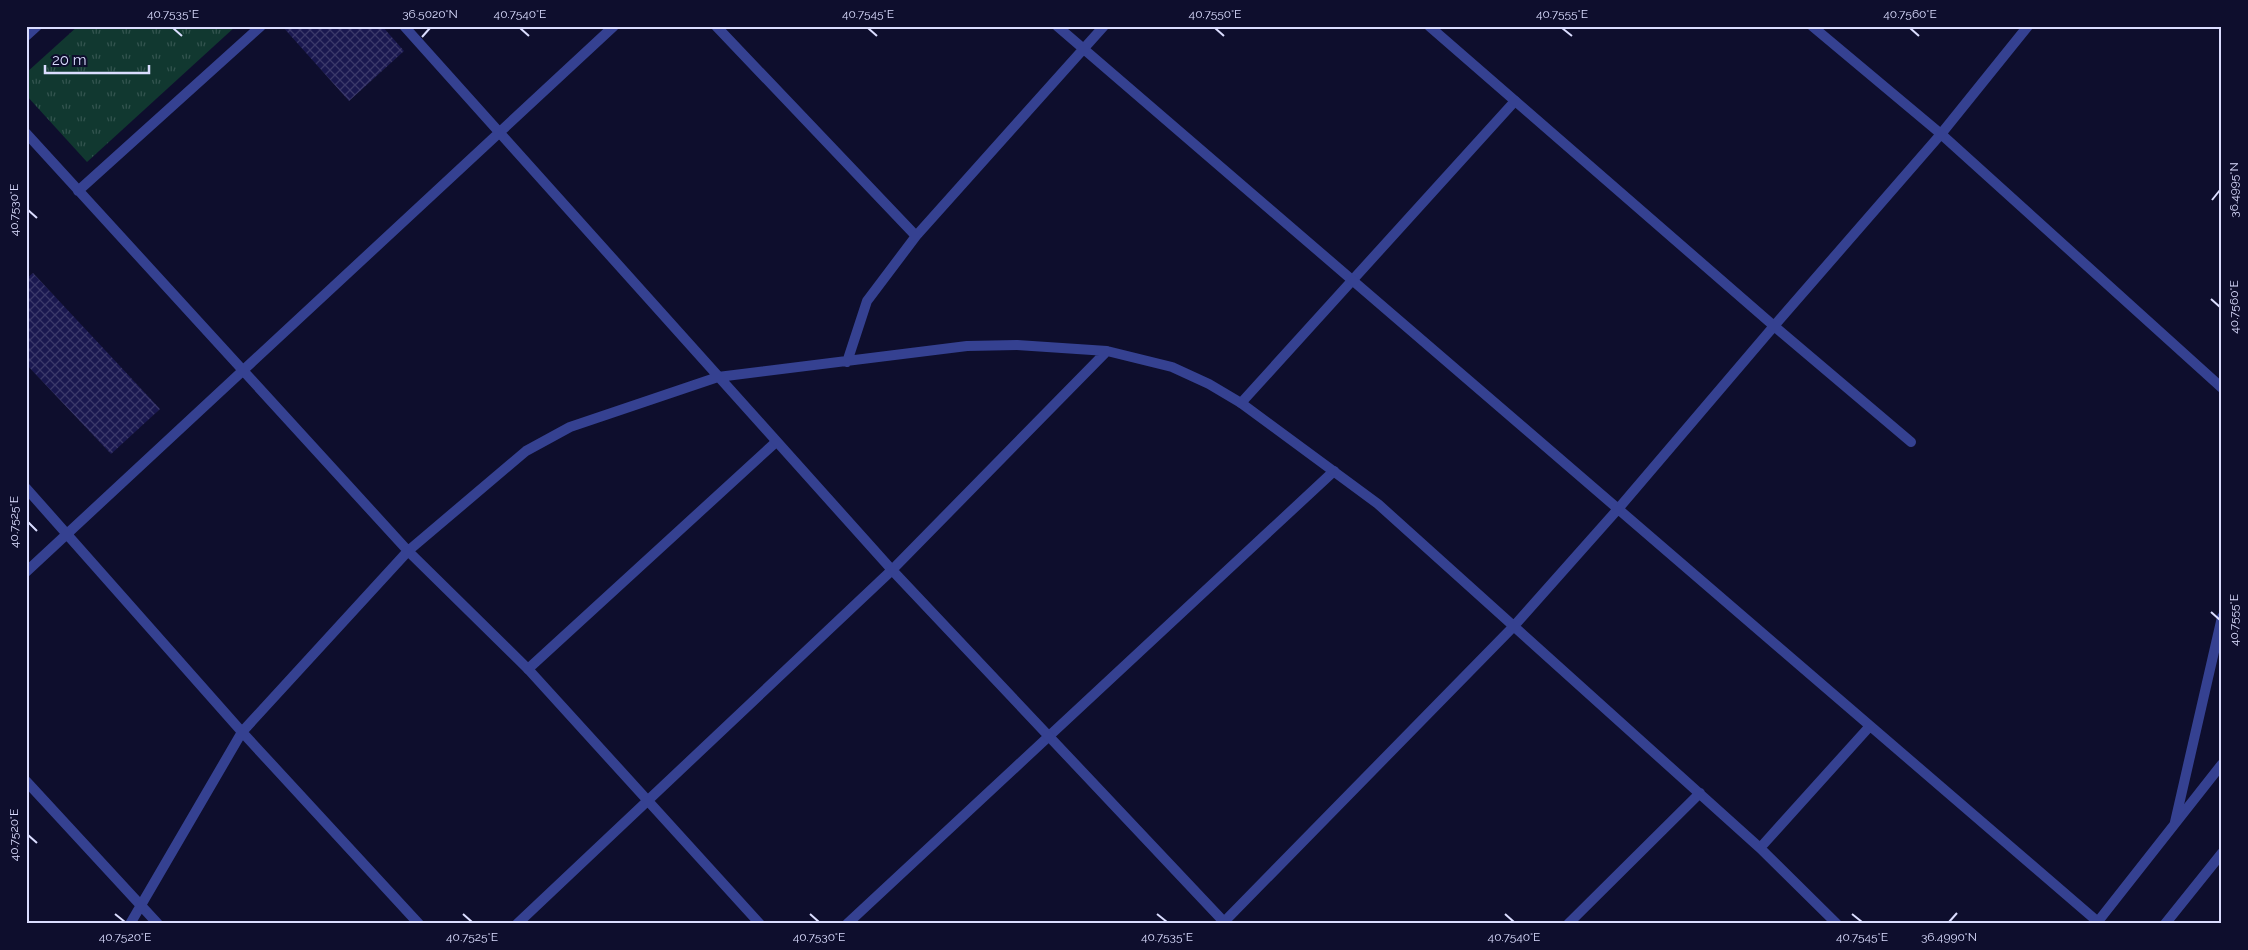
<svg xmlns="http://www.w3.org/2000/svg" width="2248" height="950" font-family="Raleway,sans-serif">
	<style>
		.grass { fill: url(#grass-tufts) }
		.building { fill: url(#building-cross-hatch) }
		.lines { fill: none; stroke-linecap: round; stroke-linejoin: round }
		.service { stroke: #354191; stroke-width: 10 }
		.minor { stroke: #354191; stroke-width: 10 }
		.tertiary { stroke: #354191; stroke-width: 10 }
		.ticks { fill: none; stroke: #dbddff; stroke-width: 2 }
		.neatline { fill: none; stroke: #dbddff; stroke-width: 2 }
		.ticks-label { font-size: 12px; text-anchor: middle; fill: #dbddff }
	</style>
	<defs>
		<pattern id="grass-tufts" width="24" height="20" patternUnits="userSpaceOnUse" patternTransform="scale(1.25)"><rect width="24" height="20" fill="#113830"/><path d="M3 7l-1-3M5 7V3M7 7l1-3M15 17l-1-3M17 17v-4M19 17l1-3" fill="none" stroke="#33544f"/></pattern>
		<pattern id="building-cross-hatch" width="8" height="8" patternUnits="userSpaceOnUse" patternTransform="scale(1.25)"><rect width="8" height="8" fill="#1a1850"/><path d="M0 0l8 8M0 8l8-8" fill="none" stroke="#3b396a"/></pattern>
	</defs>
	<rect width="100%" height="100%" fill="#0e0e2d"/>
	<path class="grass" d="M78 26H236L87 162 26 95V73Z"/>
	<path class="building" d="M282 26H382L404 51 349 101Z
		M33 273 160 409 111 454 26 364V279Z"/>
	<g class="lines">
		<path class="service" d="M1241 403 1515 101
			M528 669 776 442
			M847 924 1334 471"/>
		<path class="minor" d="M404 26 892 570 1226 924
			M716 26 916 236
			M1057 26 2098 922
			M1429 26 1774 326 1911 442
			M1812 26 1941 134 2222 388
			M26 36 37 26
			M26 133 408 551 528 669 760 924
			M78 191 261 26
			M847 362 867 301 916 236 1104 26
			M26 488 242 732 419 924
			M26 572 614 26
			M26 781 158 924
			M2175 822 2222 617
			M1760 848 1870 726
			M130 924 242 732 408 551 526 451 570 427 718 377 967 346 1017 345 1107 351 1172 367 1209 384 1241 403 1378 504 1760 848 1837 924
			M517 924 892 570 1107 351
			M1222 924 1514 626 1618 509 1774 326 1941 134 2028 26
			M1568 924 1700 793"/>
		<path class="tertiary" d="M2096 924 2222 764
			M2165 924 2222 853"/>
	</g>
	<path class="ticks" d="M173 28 182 36M520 28 529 36M868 28 877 36M1215 28 1224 36M1562 28 1572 36M1910 28 1919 36M422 37 430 28M2212 200 2220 190M28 210 37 218M2211 299 2220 307M28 522 37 531M2211 612 2220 620M28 835 37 843M115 914 125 922M463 914 472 922M810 914 819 922M1157 914 1167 922M1505 914 1514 922M1852 914 1862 922M1949 922 1957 913"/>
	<rect width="2248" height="950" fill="none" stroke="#0e0e2d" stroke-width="55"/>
	<path d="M45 65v8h104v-8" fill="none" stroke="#dbddff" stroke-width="2.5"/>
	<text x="52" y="65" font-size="15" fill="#dbddff" stroke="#0e0e2d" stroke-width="4" paint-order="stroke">20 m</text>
	<rect x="28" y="28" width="2192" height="894" class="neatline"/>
	<g class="ticks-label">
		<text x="173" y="18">40.7535°E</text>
		<text x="430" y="18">36.5020°N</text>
		<text x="520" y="18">40.7540°E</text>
		<text x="868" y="18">40.7545°E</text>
		<text x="1215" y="18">40.7550°E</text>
		<text x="1562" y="18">40.7555°E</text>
		<text x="1910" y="18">40.7560°E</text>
		<text transform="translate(2234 190) rotate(-90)" y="4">36.4995°N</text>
		<text transform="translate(14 210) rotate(-90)" y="4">40.7530°E</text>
		<text transform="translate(2234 307) rotate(-90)" y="4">40.7560°E</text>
		<text transform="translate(14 522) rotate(-90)" y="4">40.7525°E</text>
		<text transform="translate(2234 620) rotate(-90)" y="4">40.7555°E</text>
		<text transform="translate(14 835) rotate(-90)" y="4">40.7520°E</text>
		<text x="125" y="941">40.7520°E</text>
		<text x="472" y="941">40.7525°E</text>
		<text x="819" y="941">40.7530°E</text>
		<text x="1167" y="941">40.7535°E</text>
		<text x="1514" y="941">40.7540°E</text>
		<text x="1862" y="941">40.7545°E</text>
		<text x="1949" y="941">36.4990°N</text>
	</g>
</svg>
